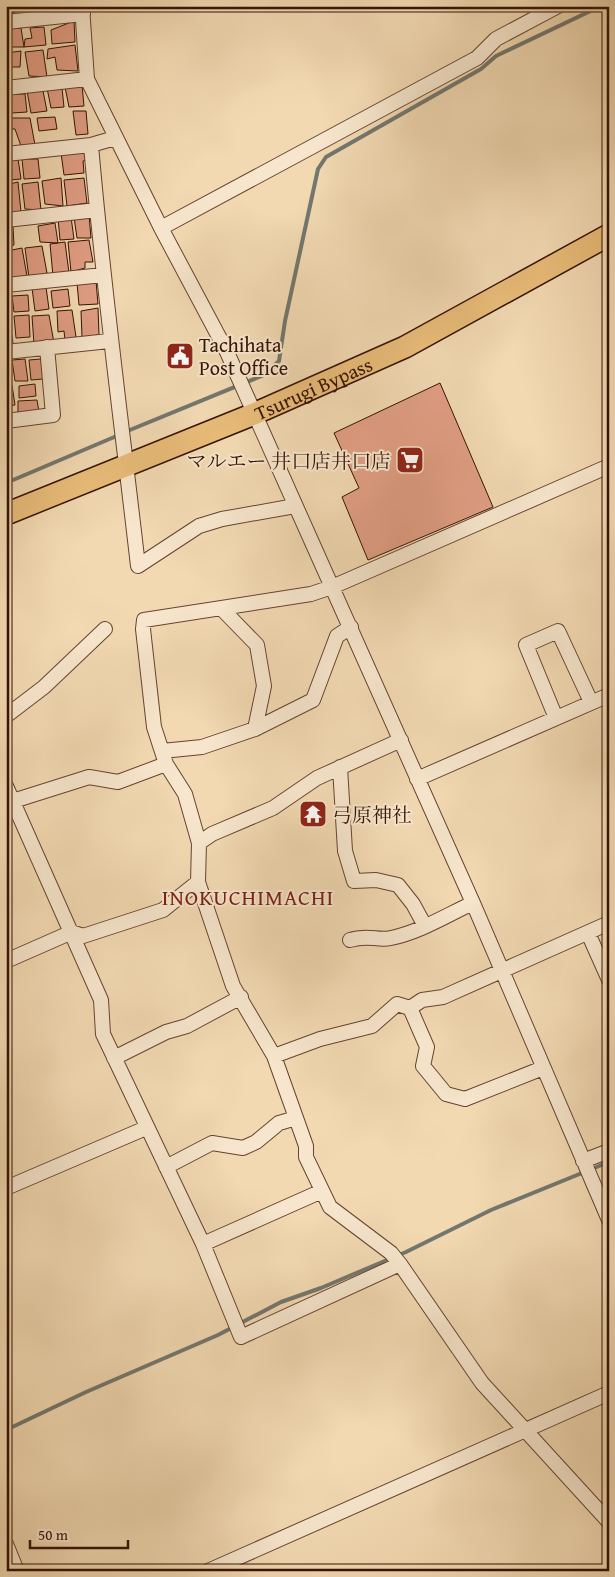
<svg xmlns="http://www.w3.org/2000/svg" width="615" height="1577" font-family="'Gentium Book Plus','Noto Serif JP',serif">
	<style>
		.lines { fill: none; stroke-linecap: round; stroke-linejoin: round }
		.stream { stroke: #73776e; stroke-width: 4 }
		.building { fill: #e19e84; stroke: #341305 }
		.minor-casing { stroke: #644430; stroke-width: 16 }
		.highway-casing { stroke: #341305; stroke-width: 24 }
		.minor { stroke: #f7e6cd; stroke-width: 14 }
		.highway { stroke: #e9bc79; stroke-width: 21 }
		.labels { text-anchor: middle; dominant-baseline: central; stroke-width: 4; stroke-linejoin: round; paint-order: stroke }
		.poi-label { font-size: 20px; fill: #341305; stroke: #f7e6cd; text-anchor: start }
		.street-label { font-size: 20px; fill: #341305; stroke: #f7e6cd }
		.quarter-label { font-size: 22px; letter-spacing: 1px; fill: #7a1f14; stroke: #f7e6cd }
	</style>
	<rect width="100%" height="100%" fill="#f2d9b2"/>
	<filter id="stains"><feTurbulence type="fractalNoise" baseFrequency=".004" numOctaves="4"/><feColorMatrix values="0 0 0 0 .2 0 0 0 0 .09 0 0 0 0 .02 0 0 0 .5 -.17"/></filter>
	<radialGradient id="worn" r=".72"><stop offset=".6" stop-color="#630" stop-opacity="0"/><stop offset="1" stop-color="#630" stop-opacity=".3"/></radialGradient>
	<g class="lines">
		<path class="stream" d="M125 432 264 375 279 361 285 321 318 169 326 157 481 69 496 56 601 6
			M6 483 119 435
			M6 1430 86 1392 218 1335 281 1302 321 1288 406 1252 491 1210 609 1162"/>
	</g>
	<path class="building" d="M6 6H14L15 12 6 14Z
		M20 6H32V10H21Z
		M74 21 75 42 52 44 51 30Z
		M44 27 46 45 24 47 25 39 32 38 30 28Z
		M8 28H21L24 47H10Z
		M75 45 78 71 57 70 55 57 47 59 48 49Z
		M43 50 47 77 29 76 25 52Z
		M21 51 20 67H6V53Z
		M82 85 84 106 69 107 65 87Z
		M47 88H62L64 107 51 108Z
		M27 91H43L47 111 31 113Z
		M9 94H25L27 112 12 113Z
		M73 111H86L88 134 76 135Z
		M55 117 57 129 39 131 37 118Z
		M8 118H30L35 145 21 146 15 129H9Z
		M86 150 87 160 83 161 84 173 64 175 61 153Z
		M18 159 21 179 9 180 6 160Z
		M22 159H38L40 178 24 179Z
		M61 178 63 206 45 204 42 181Z
		M84 178 87 203 67 206 64 180Z
		M18 182 21 212H6L8 198 6 185Z
		M38 182 41 210 25 209 22 184Z
		M89 215 91 238H77L74 217Z
		M71 217 74 239 60 240 58 218Z
		M55 223 58 243 40 242 38 226Z
		M13 227 14 245 6 246V228Z
		M89 240 93 262H85V268L71 272 68 242Z
		M65 242 69 273 53 276 50 244Z
		M42 246 47 273 29 278 25 248Z
		M22 248 27 276 12 279 10 266 6 267 7 251Z
		M96 281 98 304 79 305 77 283Z
		M46 287 49 309 35 311 32 288Z
		M68 289 70 306 53 308 51 291Z
		M28 295 29 311 14 312 12 296Z
		M98 308 99 335 82 337 81 311Z
		M72 310 76 337 65 340 64 331 58 332 57 311Z
		M29 315 30 337 16 338 14 316Z
		M49 315 54 343 34 344 32 316Z
		M9 316 13 343 6 344V317Z
		M25 359 28 381H15L12 360Z
		M41 359 43 379 31 380 29 360Z
		M6 365H10V382H6Z
		M440 383 493 507 368 560 342 497 359 488 334 433Z
		M35 384 36 396 19 398V386Z
		M12 385 15 405 6 406V386Z
		M37 400 39 412 18 414V401Z"/>
	<g class="lines">
		<defs>
			<path id="minor" d="M82 6 87 79 161 228 227 352 473 903 609 1220
				M6 22 83 14
				M6 88 87 79
				M115 138 91 145C103 286 122 426 138 566L199 526 222 519 295 506
				M6 154 91 145
				M6 220 97 210
				M161 228 477 58 496 39 558 6
				M6 285 103 275
				M6 352 109 341
				M6 421 53 415 47 347
				M609 466 332 587 311 594 144 620 143 629 154 727 166 764 185 794 199 843 198 882 233 986 274 1056 306 1146V1157L330 1207 391 1253 400 1264 482 1383 609 1522
				M222 609 257 645 264 686 255 729
				M6 716 44 687 105 629
				M556 718 526 645 558 631 591 702
				M162 751 202 747 255 729 313 700 337 636 351 627
				M340 767 345 851 354 881 376 880 398 885 413 904 425 926
				M417 779 609 695
				M6 786 101 1000 103 1034 203 1244 241 1337 400 1264
				M13 801 89 777 118 782 166 764
				M199 843 212 834 273 808 317 778 401 740
				M588 933 609 980
				M350 940C368 934 377 941 391 938 420 932 447 915 473 903
				M6 961 72 932 83 936 163 910 198 882
				M274 1056 320 1039 372 1026 397 1004 410 1008
				M114 1058 166 1032 187 1026 241 997
				M543 1068 465 1099 446 1094 423 1066 427 1047 410 1008 422 1000 443 997 609 923
				M583 1161 609 1151
				M166 1167 212 1143 243 1148 256 1142 279 1123 296 1118
				M6 1188 146 1128
				M203 1244 322 1191
				M6 1544 17 1571
				M208 1571 609 1393"/>
			<g id="highway">
				<path id="s1" d="M6 514 254 414 405 347 609 235"/>
			</g>
		</defs>
		<use href="#minor" class="minor-casing"/>
		<use href="#highway" class="highway-casing"/>
		<use href="#minor" class="minor"/>
		<use href="#highway" class="highway"/>
	</g>
	<defs>
		<symbol id="civic-square" viewBox="-11 -11 22 22"><rect x="-9" y="-9" width="18" height="18" rx="4" fill="#8f2418" stroke="#f7e6cd"/><path d="M-.6-6.5H3V-4.5H.6V-3L4-1V1h2V6H-6V1h2V-1L-.6-3ZM-1.2 2.5V6h2.4V2.5Z" fill="#fff"/></symbol>
		<symbol id="supermarket-square" viewBox="-11 -11 22 22"><rect x="-9" y="-9" width="18" height="18" rx="4" fill="#8f2418" stroke="#f7e6cd"/><path d="M-6-5.5h2.5l.6 2H6L4.5 2H-2.5L-4.4-4H-6ZM-1.5 3.2a1.3 1.3 0 1 0 .1 0ZM3 3.2a1.3 1.3 0 1 0 .1 0Z" fill="#fff"/></symbol>
		<symbol id="temple-square" viewBox="-11 -11 22 22"><rect x="-9" y="-9" width="18" height="18" rx="4" fill="#8f2418" stroke="#f7e6cd"/><path d="M0-6L5-2H3V0L6.5 2.5H4V6H1.5V3h-3V6H-4V2.5H-6.5L-3 0V-2H-5Z" fill="#fff"/></symbol>
	</defs>
	<g fill-rule="evenodd">
		<use href="#civic-square" x="164" y="340" width="32" height="32"/>
		<use href="#supermarket-square" x="394" y="444" width="32" height="32"/>
		<use href="#temple-square" x="297" y="798" width="32" height="32"/>
	</g>
	<g class="labels">
		<g class="poi-label">
			<text x="199" y="344">Tachihata<tspan x="199" dy="23">Post Office</tspan></text>
			<text x="391" y="460" text-anchor="end">マルエー 井口店井口店</text>
			<text x="332" y="814">弓原神社</text>
		</g>
		<g class="street-label">
			<text stroke="none"><textPath href="#s1" startOffset="332">Tsurugi Bypass</textPath></text>
		</g>
		<g class="quarter-label">
			<text x="248" y="897">INOKUCHIMACHI</text>
		</g>
	</g>
	<rect width="615" height="1577" fill="none" stroke="#f2d9b2" stroke-width="25"/>
	<rect x="8" y="8" width="600" height="1562" fill="none" stroke="#341305" stroke-width="2.5"/>
	<rect x="12" y="12" width="590" height="1552" fill="none" stroke="#341305"/>
	<path d="M30 1540v8h98v-8" fill="none" stroke="#341305" stroke-width="2.5"/>
	<text x="38" y="1540" font-size="15" fill="#341305" stroke="#f7e6cd" stroke-width="4" paint-order="stroke">50 m</text>
	<rect width="100%" height="100%" filter="url(#stains)"/>
	<rect width="100%" height="100%" fill="url(#worn)"/>
</svg>
